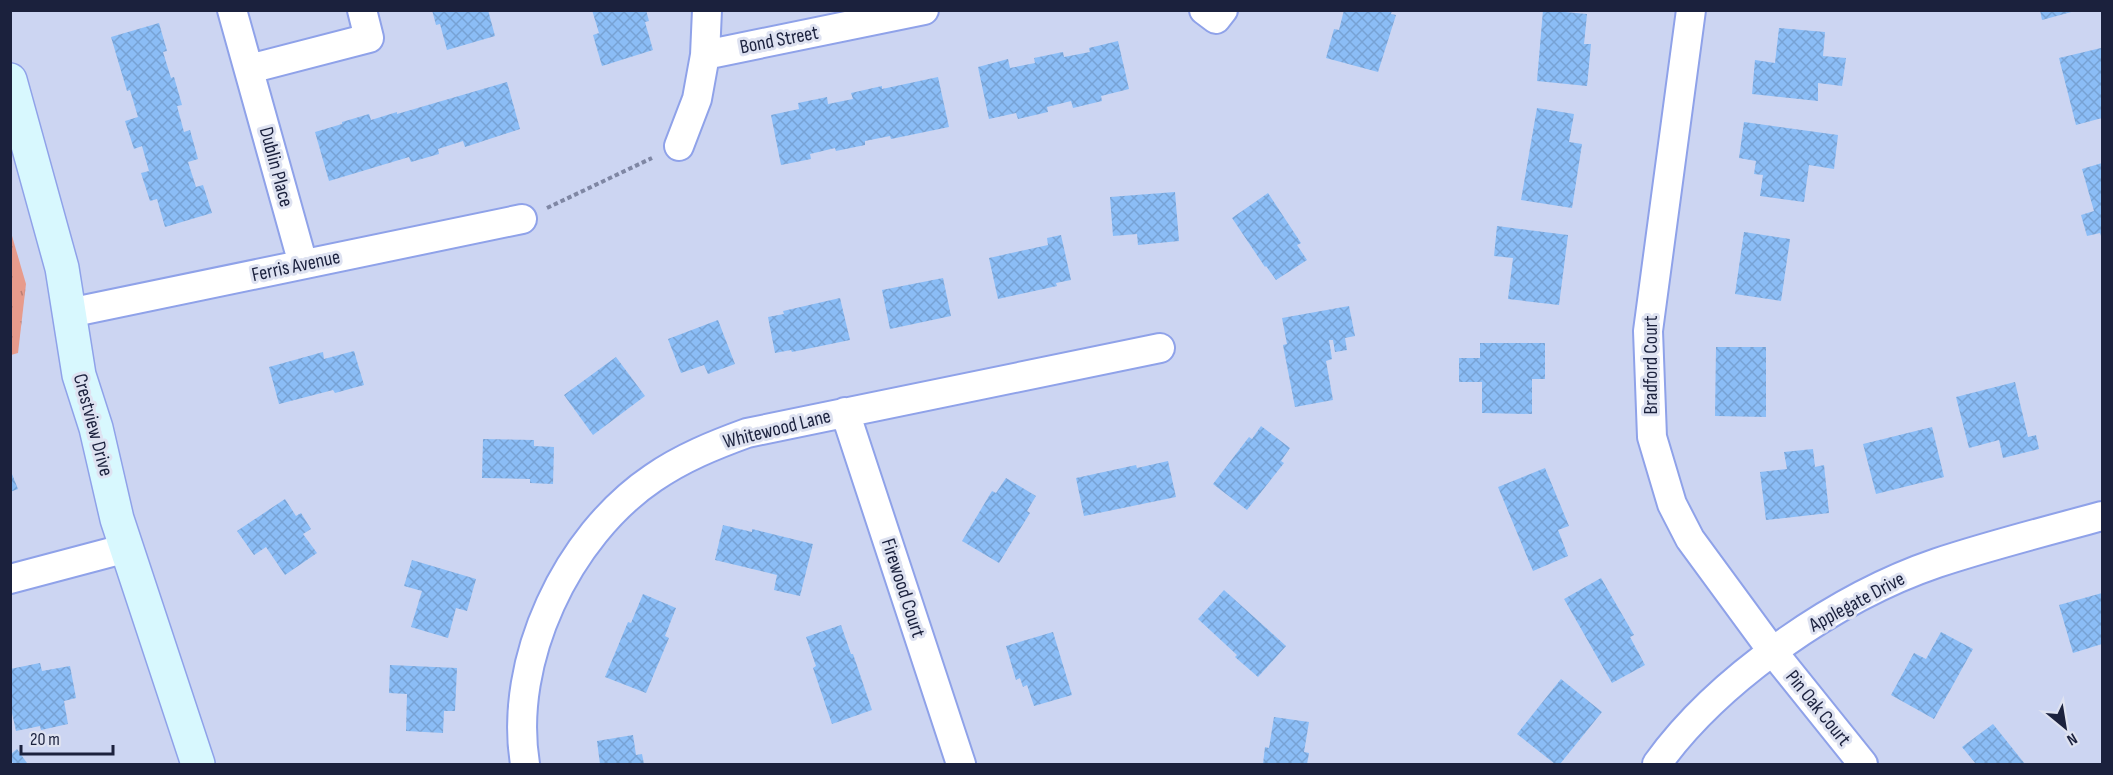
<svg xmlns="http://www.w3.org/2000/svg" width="2113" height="775" font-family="'Sofia Sans Condensed',sans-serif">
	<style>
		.grass { fill: url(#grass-tufts) }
		.building { fill: url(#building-cross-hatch) }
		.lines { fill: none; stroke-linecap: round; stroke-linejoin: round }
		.minor-casing { stroke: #8fa2e9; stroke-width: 32 }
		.secondary-casing { stroke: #8fa2e9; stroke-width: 36 }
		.path { stroke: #7f87a4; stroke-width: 4; stroke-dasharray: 4.5 3; stroke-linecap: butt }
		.minor { stroke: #fff; stroke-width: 28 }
		.secondary { stroke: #d8f8fe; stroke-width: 33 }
		.labels { text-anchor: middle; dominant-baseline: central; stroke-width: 6; stroke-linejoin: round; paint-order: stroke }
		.street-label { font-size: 20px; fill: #1b213d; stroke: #dee2f1 }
	</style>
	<defs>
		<pattern id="grass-tufts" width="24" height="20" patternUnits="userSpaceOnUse" patternTransform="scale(1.5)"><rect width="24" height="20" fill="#e79b8c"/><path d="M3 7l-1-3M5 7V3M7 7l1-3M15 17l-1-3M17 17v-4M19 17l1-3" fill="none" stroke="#ba7e74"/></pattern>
		<pattern id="building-cross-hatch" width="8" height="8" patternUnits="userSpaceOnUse" patternTransform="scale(1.5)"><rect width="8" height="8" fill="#8bbdf6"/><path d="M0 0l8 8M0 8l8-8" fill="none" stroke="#77a2d4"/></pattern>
	</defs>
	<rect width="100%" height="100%" fill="#ccd5f2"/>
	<path class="grass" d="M10 229 26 284 18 353 11 355Z"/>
	<path class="building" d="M432 10H488L495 36 447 50 440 24 436 25Z
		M592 10H646L649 21 645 22 653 50 602 66 593 35 599 33Z
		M1344 10H1392L1391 14 1396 15 1378 72 1326 58 1334 29 1339 30Z
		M1543 10 1587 14 1584 44H1591L1587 86 1537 81Z
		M2040 10H2075V11L2042 20Z
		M159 23 167 51 163 52 171 78 174 77 182 105 177 106 184 132 190 130 198 159 188 162 196 187 203 185 212 213 165 227 157 199 150 201 141 173 149 171 142 146 134 149 125 121 138 117 130 90 127 91 111 37Z
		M1779 28 1825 32 1823 56 1846 58 1842 86 1818 83V101L1752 94 1755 60 1775 63Z
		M1118 41 1129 89 1101 96 1102 101 1073 108 1071 101 1047 107 1048 112 1018 119 1016 113 989 119 978 67 1008 59 1010 68 1035 63 1034 58 1063 52 1064 57 1090 52 1089 48Z
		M2101 48 2102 56V118L2076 125 2059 58Z
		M938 77 949 127 891 139 890 136 865 141V145L836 151 835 148 810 154 811 159 781 165 771 115 799 109 798 103 827 97 828 104 853 99 851 93 882 86V89Z
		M507 82 520 129 465 147 463 141 438 149 439 154 411 162 409 157 329 181 315 132 342 124V122L369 114 371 120 397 112V114Z
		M1537 108 1574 114 1569 142 1582 144 1572 208 1521 200Z
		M1744 122 1838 135 1834 169 1809 165 1804 202 1760 196 1763 175 1754 174 1756 161 1739 158Z
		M2102 163V239L2100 233 2087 236 2081 215 2094 211 2082 169Z
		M1175 192 1179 241 1138 245 1137 234 1113 236 1110 197Z
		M1268 193 1301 243 1297 245 1307 260 1276 280 1266 266 1265 267 1232 218Z
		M1497 226 1568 235 1559 305 1508 299 1513 258 1494 256Z
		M1744 232 1790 239 1781 301 1735 294Z
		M1061 235 1071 280 1056 283 1057 286 998 299 989 258 1048 245 1047 238Z
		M943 278 951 316 890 329 882 290Z
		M840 298 850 340 792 352 791 350 775 353 768 317 784 314 783 311Z
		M1349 306 1355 336 1345 338 1347 350 1335 352 1333 340H1329L1332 359 1326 361 1333 400 1295 407 1283 345 1287 344 1282 318Z
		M718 320 735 364 708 374 704 365 681 373 668 339Z
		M1480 343H1545V379H1532V414L1482 413V382H1459V358H1480Z
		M1716 347H1766V417L1715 416Z
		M354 351 364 385 335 393 333 390 279 404 269 367 323 352 324 359Z
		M616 357 645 396 593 435 564 395Z
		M2015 382 2028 437 2036 435 2039 449 2003 458 1999 440 1969 448 1956 397Z
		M1261 426 1290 448 1281 461 1284 463 1247 510 1213 484 1249 437 1252 439Z
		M1932 427 1944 477 1876 494 1863 444Z
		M483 439 534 440V446L554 447 553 484 530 483V479L482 478Z
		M1813 449 1815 467 1824 465 1829 513 1766 520 1760 472 1787 469 1784 452Z
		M1168 461 1176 497 1084 516 1076 478 1136 465 1137 468Z
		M1545 468 1569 526 1558 530 1568 556 1533 571 1498 487Z
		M10 469 18 489 10 492Z
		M1006 478 1036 496 1027 511 1030 513 999 563 962 541 992 491 996 493Z
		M285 499 296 516 301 513 311 529 303 534 317 553 285 575 266 547 254 555 237 531Z
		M723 525 752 532V529L813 544 800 596 774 590 777 575 715 560Z
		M412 560 476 579 467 611 456 608 448 638 411 627 422 591 404 586Z
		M1601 578 1634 635 1630 637 1645 665 1612 683 1564 599Z
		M1224 590 1286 646 1258 677 1235 657 1237 655 1198 619Z
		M2102 593V644L2073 653 2059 605Z
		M643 594 676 608 665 636 669 638 646 693 605 677 628 622 631 623Z
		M841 625 851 654H853L872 710 832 724 813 668 816 666 806 637Z
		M1053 632 1072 695 1034 706 1027 685 1023 687 1020 678 1016 680 1006 646Z
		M1941 632 1973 649 1934 719 1891 695 1914 653 1926 659Z
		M40 663 42 671 70 666 76 698 64 701 68 724 41 730 40 726 16 731 10 704V669Z
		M390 665 457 668 455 711H444L443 733 406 731 407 694 389 693Z
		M1561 679 1602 712 1560 764H1555L1517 734Z
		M1274 717 1309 722 1304 752 1309 753 1307 764H1263L1265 747 1269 748Z
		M1993 724 2025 764H1976L1962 747Z
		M633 735 636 755 642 754 644 764H600L597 741Z
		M17 749 27 763 25 764H14L10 760V755Z"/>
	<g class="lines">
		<defs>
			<path id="minor" d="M232 10 303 264
				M1204 10 1216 19 1223 10
				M1691 10 1648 331 1652 437 1672 504 1690 539 1773 652 1863 764
				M705 55 924 10
				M249 69 369 38 362 10
				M679 146 697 99 705 55 707 10
				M69 313 522 219
				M845 412 961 764
				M10 579 127 548
				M525 764C508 661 567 536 653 478 682 458 714 445 747 433L1160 348
				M1657 764C1718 679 1837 597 1937 563 1991 545 2047 531 2102 516"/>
			<path id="secondary" d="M10 80 62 268 79 375 96 428 117 519 198 764"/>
		</defs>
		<use href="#minor" class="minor-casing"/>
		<use href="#secondary" class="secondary-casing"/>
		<path class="path" d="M547 208 652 158"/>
		<use href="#minor" class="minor"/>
		<use href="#secondary" class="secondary"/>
	</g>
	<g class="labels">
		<g class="street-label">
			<text transform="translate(779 40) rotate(-11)">Bond Street</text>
			<text transform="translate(276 167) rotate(75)">Dublin Place</text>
			<text transform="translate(296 266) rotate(-12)">Ferris Avenue</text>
			<text transform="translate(1651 365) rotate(-90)">Bradford Court</text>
			<text transform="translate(93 425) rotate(75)">Crestview Drive</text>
			<text transform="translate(777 429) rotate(-14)">Whitewood Lane</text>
			<text transform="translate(903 588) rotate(72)">Firewood Court</text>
			<text transform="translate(1857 602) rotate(-28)">Applegate Drive</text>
			<text transform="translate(1818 708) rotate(51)">Pin Oak Court</text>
		</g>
	</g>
	<rect width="2113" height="775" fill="none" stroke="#1b213d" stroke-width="24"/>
	<g transform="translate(2065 727) rotate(150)" stroke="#dee2f1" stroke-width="4.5" paint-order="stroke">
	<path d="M0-4.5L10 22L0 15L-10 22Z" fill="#1b213d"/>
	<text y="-9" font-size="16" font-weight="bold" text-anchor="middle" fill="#1b213d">N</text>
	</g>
	<path d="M21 745v9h92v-9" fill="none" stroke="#1b213d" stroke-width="3"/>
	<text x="30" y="745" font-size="18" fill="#1b213d" stroke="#dee2f1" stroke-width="4.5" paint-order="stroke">20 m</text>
</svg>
